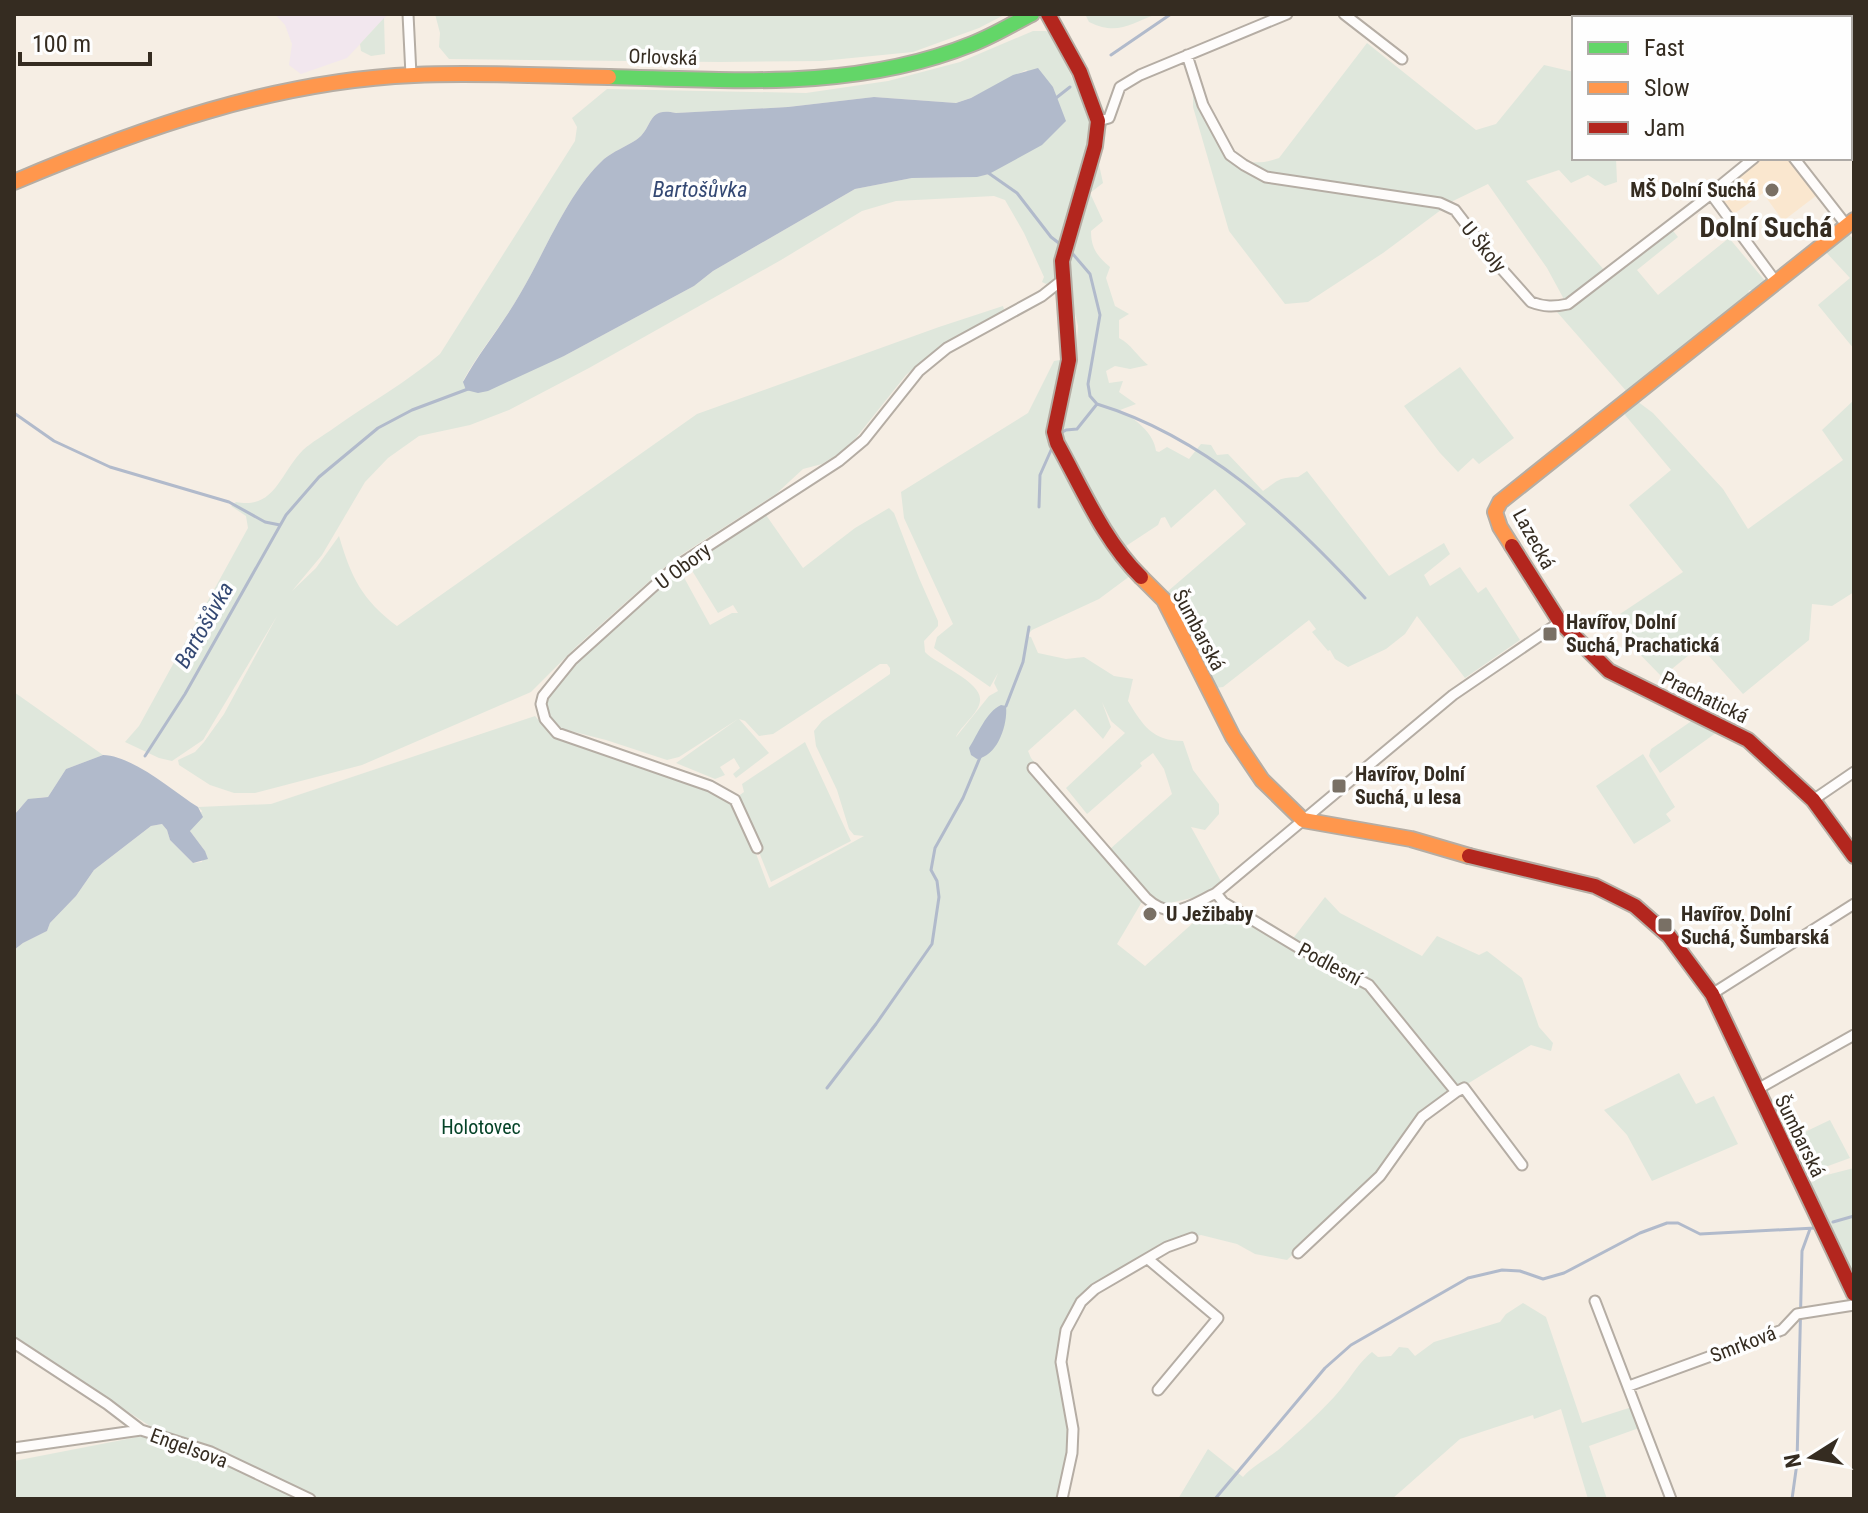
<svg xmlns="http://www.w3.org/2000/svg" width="1868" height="1513" font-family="'Roboto Condensed',sans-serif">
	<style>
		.industrial { fill: #f2e7ee }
		.built { fill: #fae7cf }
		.green { fill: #dfe7dc; fill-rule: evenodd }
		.water { fill: #b1bacb }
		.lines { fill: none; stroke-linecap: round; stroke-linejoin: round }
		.stream { stroke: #b1bacb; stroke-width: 3 }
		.street-casing { stroke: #b5ada4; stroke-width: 13 }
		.fast-casing { stroke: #b5ada4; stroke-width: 18 }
		.slow-casing { stroke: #b5ada4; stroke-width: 18 }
		.jam-casing { stroke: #b5ada4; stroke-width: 18 }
		.street { stroke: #fefcfb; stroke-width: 9 }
		.fast { stroke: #63d668; stroke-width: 14 }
		.slow { stroke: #ff974d; stroke-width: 14 }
		.jam { stroke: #b3261e; stroke-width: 14 }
		.poi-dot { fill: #797065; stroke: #fefefe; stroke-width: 3 }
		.labels { text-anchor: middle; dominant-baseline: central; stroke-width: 7; stroke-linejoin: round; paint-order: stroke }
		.street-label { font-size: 20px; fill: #352c21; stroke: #fefefe }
		.poi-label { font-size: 20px; font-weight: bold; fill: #352c21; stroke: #fefefe; text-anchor: start }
		.park-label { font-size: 20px; fill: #054328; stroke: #fefefe }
		.water-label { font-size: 22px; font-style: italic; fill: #344873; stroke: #fefefe }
		.district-label { font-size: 28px; font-weight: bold; fill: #352c21; stroke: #fefefe }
	</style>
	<rect width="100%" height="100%" fill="#f6eee4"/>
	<path class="industrial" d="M275 14H388L347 58 301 74 289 65 292 44 285 25Z"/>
	<path class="built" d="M1759 158H1794L1821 192 1783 221 1763 193 1731 216 1717 197Z"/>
	<path class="green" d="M435 14H1006L979 28 913 52 821 61 720 62 449 59 439 47 440 33Z
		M1085 14H1157C1129 24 1118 36 1089 22Z
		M1736 14H1808L1803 18H1732Z
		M1830 14H1854V95L1850 98V47L1854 44 1850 39V18H1833Z
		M384 18 385 54 371 56 361 51 360 44Z
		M1033 31H1046L1056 39 1072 78 1090 112 1091 148 1073 203 1055 280 1046 284 1042 282 1044 277 1024 233 1005 200 994 196 896 201 862 211 781 260 589 368 509 410 470 425 419 436 388 458 365 482 322 555 292 591 316 568 339 536C351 577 362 600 397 626L697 414 939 327 1003 306 1005 313 923 360 906 375 855 439 841 452 822 464 803 469 776 494 673 560 578 645 531 692 362 765 255 793H234L210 785 179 765 178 760 195 752 204 742 224 714 277 616 203 740 172 761 159 758 125 742 139 726 248 528 246 516 231 506 236 502C275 510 280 473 303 450 312 442 324 435 334 428 369 403 407 382 440 354L575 141 577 127 572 118 607 89 806 93 888 81 960 62ZM1026 70 1053 87 1065 121 989 174 973 177 912 178 855 189 713 271 694 286 564 356 463 381C480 350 503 324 520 294 545 252 568 192 604 159 614 151 625 147 636 140 654 128 646 106 676 113L788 107 874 97 956 103 971 98Z
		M1367 43 1476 130 1496 124 1544 65 1574 72V158H1616L1617 182 1605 186 1588 175 1571 183 1559 170 1526 181 1605 271 1566 303 1547 268 1488 184 1453 201 1383 253 1308 302 1285 304 1229 231 1193 107V87L1227 156C1247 163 1259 165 1279 158Z
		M1097 155 1103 183 1090 193 1103 221 1091 231C1091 248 1097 256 1110 267L1106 278 1115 306 1129 314 1119 320V338C1131 344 1137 356 1148 365L1130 369 1115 366 1106 371 1109 383 1123 381 1119 392 1136 404 1120 410C1136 420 1154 433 1156 451L1159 452 1167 447 1189 459 1201 444 1211 445 1217 455 1228 454 1263 491C1280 479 1278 478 1298 477L1307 471 1389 576 1444 543 1450 554 1424 575 1430 586 1460 567 1478 593 1486 587 1520 640 1465 678 1417 616 1405 634 1386 649 1348 667 1335 659 1330 650 1328 651 1312 632 1316 629 1309 620 1223 687 1215 688 1186 626 1183 612 1167 592 1246 524 1215 489 1171 528 1165 517 1161 518 1158 525 1126 546 1085 485 1061 434 1066 392 1076 355 1078 326 1069 289 1066 261Z
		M1670 227 1678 237 1637 270 1658 295 1729 238 1766 282 1755 290H1749L1747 297 1628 393 1557 312 1575 306 1583 295Z
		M1846 231 1854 240V349L1818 305 1850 278 1824 250Z
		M1060 360 1061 370 1052 405 1050 448 1130 576 1099 599 1032 630 1026 636 1031 637 1038 653 1066 659 1084 657 1114 676 1133 679 1128 701C1143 726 1153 741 1183 741L1193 770 1219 804V814L1205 830 1191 827 1222 883 1196 897 1166 904 1151 896 1110 849 1172 794 1164 769 1153 753 1140 763 1142 766 1087 814 1066 788 1125 733 1111 721 1102 702 1111 727 1103 739 1075 709 1028 751 1031 758 1143 900 1117 944 1145 966 1223 896 1291 941 1325 897 1340 913 1422 956 1437 936 1479 955 1487 951 1522 978 1539 1027 1553 1043 1551 1051 1531 1045 1428 1108 1409 1124 1377 1175 1287 1260 1255 1254 1237 1244 1201 1235 1167 1244 1097 1285 1062 1332C1053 1360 1065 1384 1069 1412 1073 1442 1067 1470 1060 1499H14V1461L158 1433 231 1461 232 1455 159 1432 14 1337V950L23 943 47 931 50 923 76 896 94 870 151 826 162 824 167 830 170 840 193 863 202 862 205 851 190 831 202 811 198 807 271 804 535 716 555 738 593 749 647 759 710 779 729 797 741 814 769 888 864 836 854 835 849 829 837 790 816 746 814 731 822 721 890 674V668L887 664H880L773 734 759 736 745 721 739 719 769 753 736 778 733 774 740 768 734 758 720 767 725 775 715 779 676 763 738 719 679 757 667 760 606 740 559 728C551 721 545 712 547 701 553 675 655 587 681 572L710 625 732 613H738L733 605 718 613 688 564 766 515 803 568 855 528 889 508 894 513 919 578 938 621V626L924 641 925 652C937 665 983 682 980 701 979 713 960 727 956 737L989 696 998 691 994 683 998 673 990 687 934 648 937 637 953 624 904 518 901 492 1028 413 1054 361Z
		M1460 367 1514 438 1479 464 1473 458 1458 472 1440 453 1404 406Z
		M1854 400V592L1832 606 1812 604 1809 640 1743 694 1700 646 1662 677 1623 637 1631 627 1620 614 1683 572 1629 505 1671 470 1625 415 1626 410 1637 401 1653 413 1723 489 1748 529 1843 460 1822 430Z
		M14 692 103 755 66 769 48 797C32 797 23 802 14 815Z
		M1693 720 1720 730 1660 773 1649 756 1651 749Z
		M805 742 851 841 771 882 737 797 744 792 742 784Z
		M1643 754 1675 807 1666 814 1671 821 1634 844 1596 786Z
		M1679 1073 1696 1104 1714 1096 1738 1144 1652 1181 1627 1135 1604 1110Z
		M1830 1120 1850 1158 1806 1174 1788 1140Z
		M1854 1168V1285L1811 1192V1183L1815 1178Z
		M1523 1303 1546 1317 1582 1423 1632 1407 1639 1428 1589 1446 1607 1499H1588L1561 1409 1534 1419 1533 1415 1460 1439 1392 1499H1178L1208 1449 1243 1477C1254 1464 1272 1457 1286 1443 1307 1424 1331 1403 1348 1380 1356 1369 1361 1361 1372 1352L1378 1357 1391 1356 1399 1347 1408 1348 1415 1356 1434 1342 1500 1322 1506 1314Z"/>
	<path class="water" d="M1038 68 1053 87 1066 121 1042 145 989 174 977 177 912 178 855 189 713 271 694 286 564 356 488 391 478 393 466 390 463 382C480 351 503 324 520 294 545 252 568 192 604 159 614 151 625 147 636 140 654 128 646 106 676 113L788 107 874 97 956 103 971 98 1013 75Z
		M1001 705 1006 706C1008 724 998 756 977 759L971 755 969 748C978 734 986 712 1001 705Z
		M103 755C134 756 172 791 198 807L203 817 190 831 205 851 208 859 193 863 170 840 167 830 162 824 151 826 94 870 76 896 50 923 47 931 23 943 14 950V815L28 799 48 797 66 769Z"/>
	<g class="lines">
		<path class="stream" d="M1111 55 1171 14
			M1056 98 1070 87
			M987 172 1017 193 1051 237 1060 244
			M1097 404C1205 437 1290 516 1365 598
			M14 413 54 441 110 467 229 502 265 522 280 525
			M1059 434 1066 430 1077 429 1097 404 1090 396 1088 384 1100 315 1090 274 1072 253
			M1039 507 1040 475 1052 448
			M1006 706 1023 662 1029 627
			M145 756 185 694 286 515 319 477 378 428 412 410 468 389
			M827 1088 876 1024 932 944 939 897 937 881 931 870 935 848 963 798 981 755
			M1833 1222 1854 1216
			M1215 1499 1325 1368 1351 1345 1468 1278 1502 1270 1520 1271 1543 1279 1564 1273 1640 1233 1667 1223H1678L1700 1234 1815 1228
			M1792 1499 1797 1463 1802 1251 1810 1229"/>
		<defs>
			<path id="street" d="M408 14 411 75
				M1344 14 1402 59
				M1694 14 1696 18
				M1850 39 1854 35
				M1187 55 1203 105 1230 155 1244 165 1266 177 1440 203 1455 210 1491 257 1531 302C1544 307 1554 307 1568 304L1715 191
				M1098 121 1109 118 1120 87 1140 75 1287 14
				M1754 158 1716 189 1714 198 1776 282
				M1794 158 1847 226
				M1033 768 1146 898C1172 922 1189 906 1216 893L1453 695 1560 622
				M1813 800 1854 772
				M757 848 735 800 710 786 557 733 545 719 541 704 543 696 572 660 674 568 839 461 864 440 919 371 947 348 1042 296 1061 281
				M1216 893 1223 902 1299 948 1369 985 1456 1092 1422 1117 1380 1176 1298 1253
				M1712 994 1854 904
				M1756 1090 1854 1035
				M1456 1092 1464 1088 1522 1165
				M1148 1259 1218 1318 1158 1390
				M1595 1301 1671 1499
				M14 1343 107 1404 141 1430
				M1629 1386 1782 1330 1797 1314 1854 1305
				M14 1448 141 1430 211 1452 310 1499
				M1062 1499 1072 1453 1073 1429 1061 1362 1066 1330 1081 1302 1095 1289 1167 1247 1192 1238"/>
			<path id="fast" d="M609 77C731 80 856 91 972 44 993 36 1012 24 1032 14"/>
			<path id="slow" d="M14 182C141 128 274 81 414 75 479 72 544 76 609 77
				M1512 546 1500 527 1495 512 1500 502 1854 220
				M1141 577 1164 600 1233 737 1262 780 1303 820 1411 839 1469 856"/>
			<path id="jam" d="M1048 14 1080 72 1098 121 1095 146 1062 261 1069 360 1054 432 1057 443C1082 488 1104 541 1141 577
				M1512 546 1560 622 1609 671 1748 740 1813 800 1854 856
				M1469 856 1595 886 1635 906 1669 936 1712 994 1854 1294"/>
		</defs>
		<use href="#street" class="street-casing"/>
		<use href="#fast" class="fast-casing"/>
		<use href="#slow" class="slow-casing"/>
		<use href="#jam" class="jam-casing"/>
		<use href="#street" class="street"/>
		<use href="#fast" class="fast"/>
		<use href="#slow" class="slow"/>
		<use href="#jam" class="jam"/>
	</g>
	<g class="poi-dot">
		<circle cx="1772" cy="190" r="8"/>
		<rect x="1542" y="626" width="16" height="16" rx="4"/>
		<rect x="1331" y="778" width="16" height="16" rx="4"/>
		<circle cx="1150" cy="914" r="8"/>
		<rect x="1657" y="917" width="16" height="16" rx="4"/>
	</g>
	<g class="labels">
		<g class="street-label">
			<text transform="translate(663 57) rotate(2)">Orlovská</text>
			<text transform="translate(1484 247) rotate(51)">U Školy</text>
			<text transform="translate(1534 539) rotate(61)">Lazecká</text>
			<text transform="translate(683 566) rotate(-37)">U Obory</text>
			<text transform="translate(1199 630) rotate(62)">Šumbarská</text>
			<text transform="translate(1705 697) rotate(26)">Prachatická</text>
			<text transform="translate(1330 964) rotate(28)">Podlesní</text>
			<text transform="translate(1800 1136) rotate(64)">Šumbarská</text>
			<text transform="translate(1743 1344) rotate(-21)">Smrková</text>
			<text transform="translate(189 1448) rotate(20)">Engelsova</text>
		</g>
		<g class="poi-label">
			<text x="1756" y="190" text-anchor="end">MŠ Dolní Suchá</text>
			<text x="1566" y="622">Havířov, Dolní<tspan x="1566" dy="23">Suchá, Prachatická</tspan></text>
			<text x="1355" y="774">Havířov, Dolní<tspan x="1355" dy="23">Suchá, u lesa</tspan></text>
			<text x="1166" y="914">U Ježibaby</text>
			<text x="1681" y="914">Havířov, Dolní<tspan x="1681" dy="23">Suchá, Šumbarská</tspan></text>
		</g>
		<g class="park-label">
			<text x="481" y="1127">Holotovec</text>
		</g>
		<g class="water-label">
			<text x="700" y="189">Bartošůvka</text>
			<text transform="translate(204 625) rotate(-60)">Bartošůvka</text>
		</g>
		<g class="district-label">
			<text x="1766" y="227">Dolní Suchá</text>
		</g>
	</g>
	<rect width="1868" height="1513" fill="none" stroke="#352c21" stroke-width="32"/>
	<rect x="1572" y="16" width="280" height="144" fill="#fefefe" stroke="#aeaaa6" stroke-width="2"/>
	<rect x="1588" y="42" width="40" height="12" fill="#63d668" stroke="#aeaaa6" stroke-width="2"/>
	<text x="1644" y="56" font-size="24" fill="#352c21">Fast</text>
	<rect x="1588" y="82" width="40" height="12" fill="#ff974d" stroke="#aeaaa6" stroke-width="2"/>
	<text x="1644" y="96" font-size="24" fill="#352c21">Slow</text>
	<rect x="1588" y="122" width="40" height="12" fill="#b3261e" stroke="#aeaaa6" stroke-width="2"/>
	<text x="1644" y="136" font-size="24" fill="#352c21">Jam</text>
	<g transform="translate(1812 1457) rotate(259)" stroke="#fefefe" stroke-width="6" paint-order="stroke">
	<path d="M0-6L14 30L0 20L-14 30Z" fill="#352c21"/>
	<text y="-12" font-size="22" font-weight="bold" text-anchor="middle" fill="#352c21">N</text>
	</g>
	<path d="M20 52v12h130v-12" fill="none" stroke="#352c21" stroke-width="4"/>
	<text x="32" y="52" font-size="24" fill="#352c21" stroke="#fefefe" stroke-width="6" paint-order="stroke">100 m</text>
</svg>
